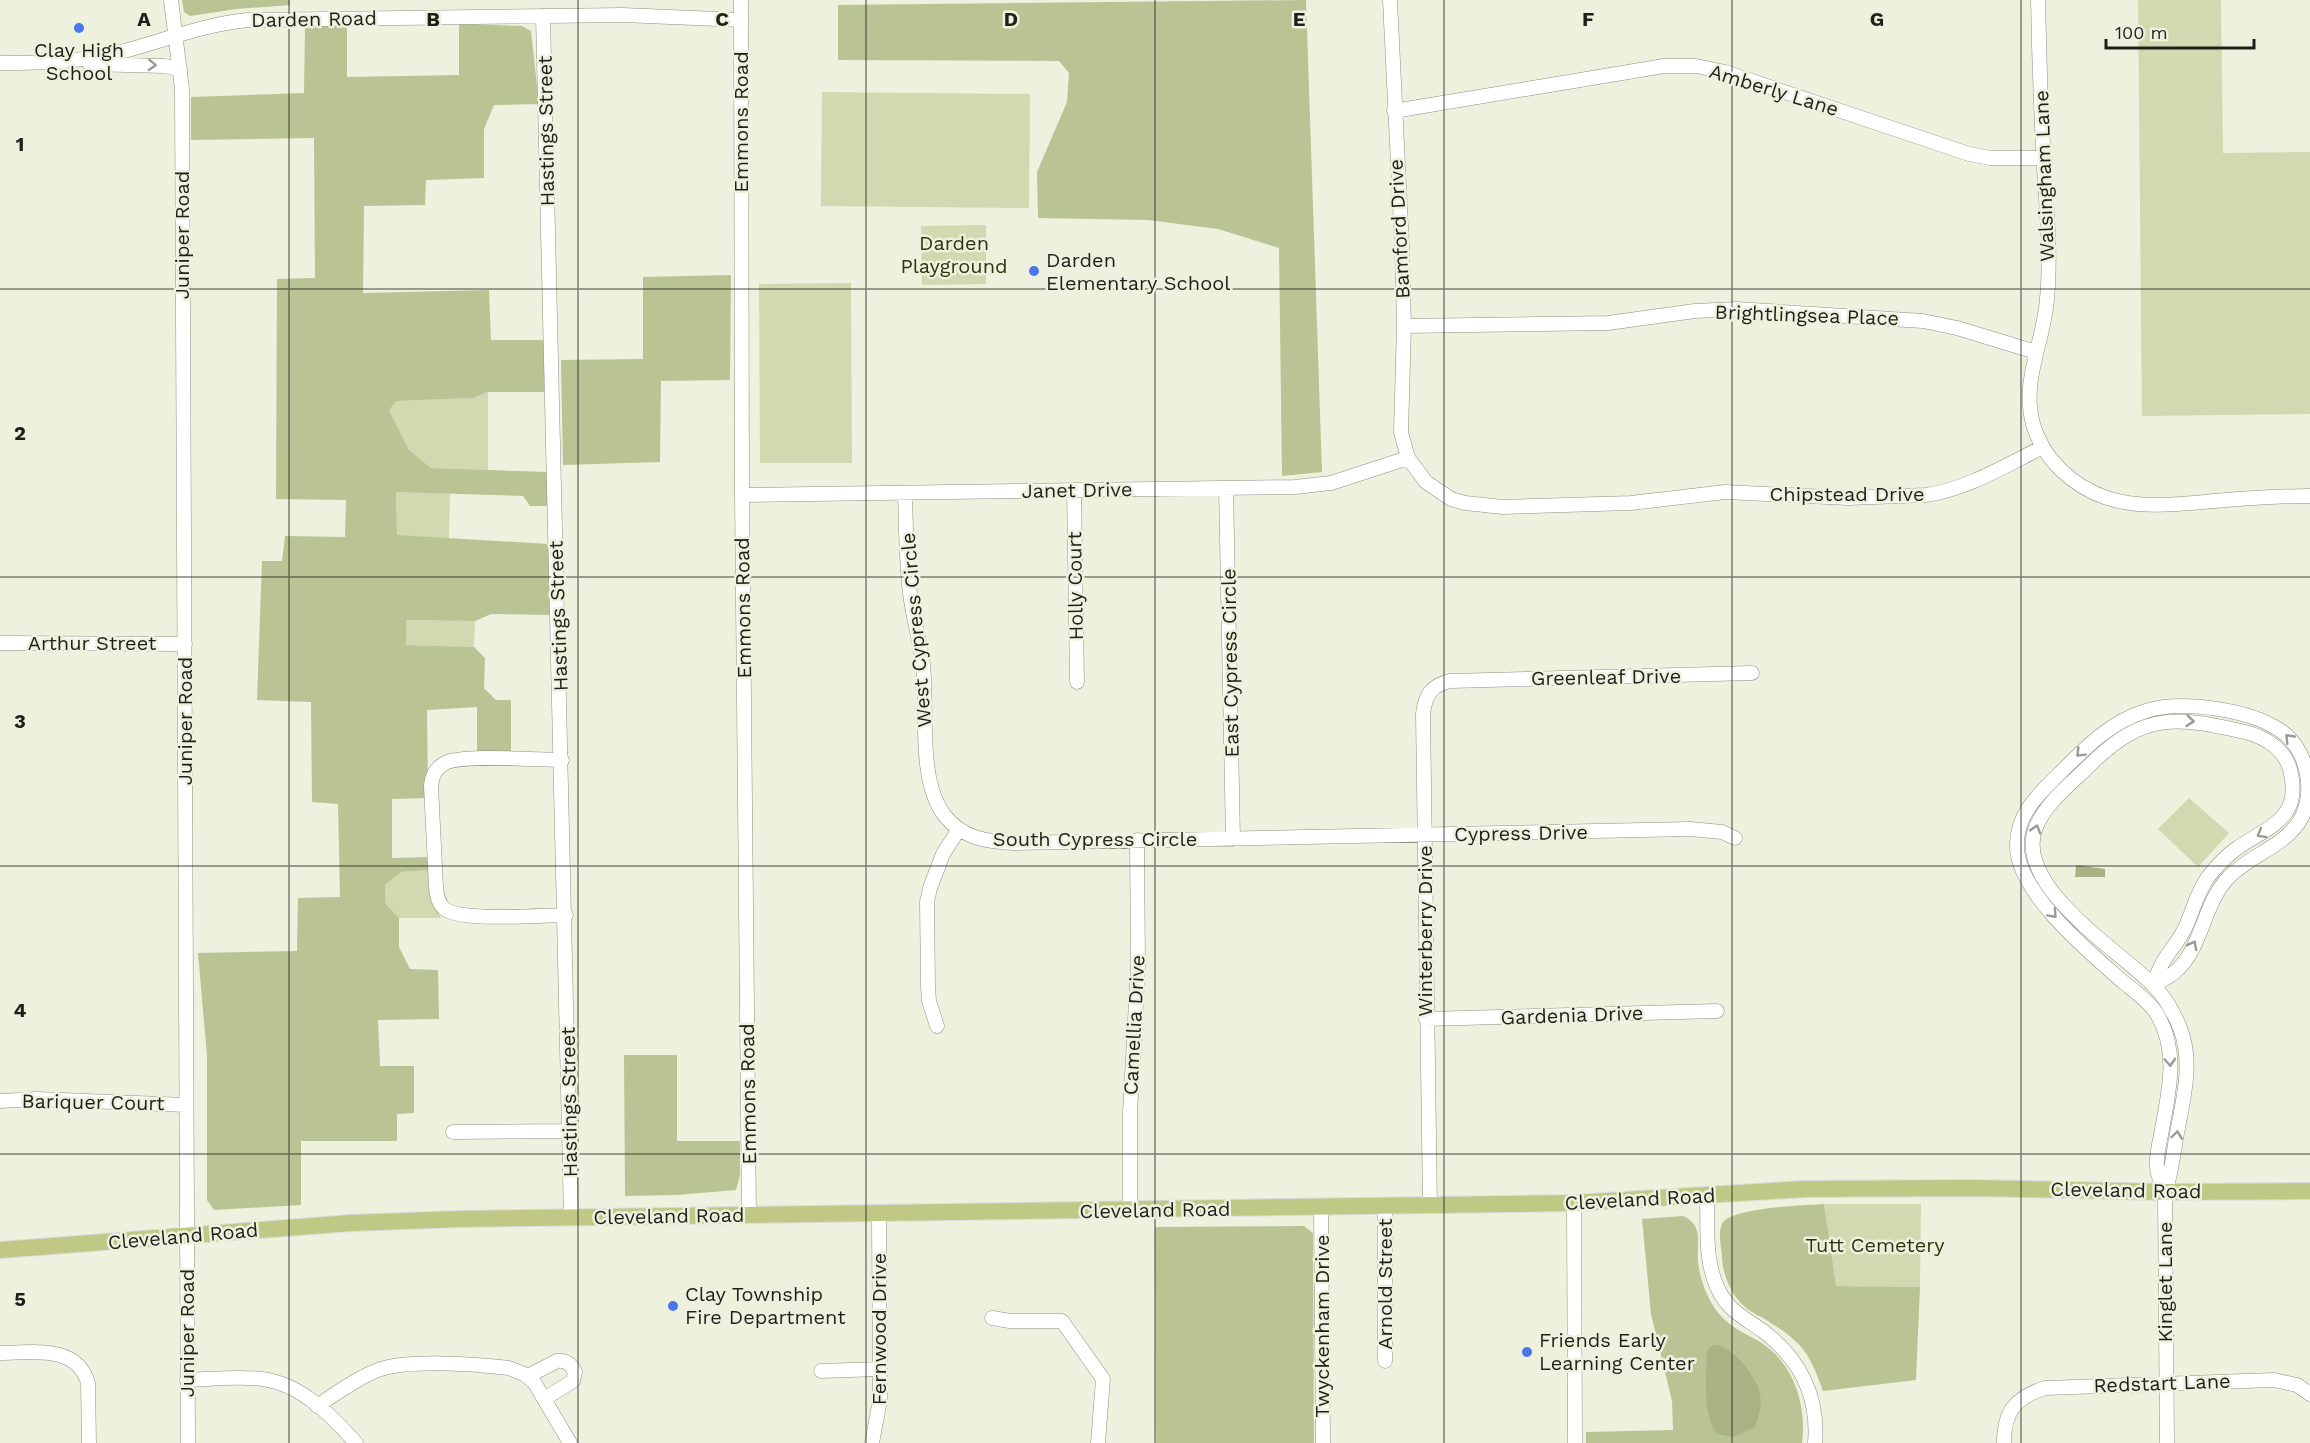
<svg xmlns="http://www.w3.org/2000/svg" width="2310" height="1443" font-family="'Work Sans',sans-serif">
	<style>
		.green { fill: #d2d9b0 }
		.forest { fill: #bac394; fill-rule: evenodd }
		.water { fill: #aab284 }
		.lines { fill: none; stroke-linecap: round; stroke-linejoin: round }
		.minor-casing { stroke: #8d917f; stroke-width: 15 }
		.major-casing { stroke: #dbdbda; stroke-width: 18 }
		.minor { stroke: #fff; stroke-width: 14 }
		.major { stroke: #bfc884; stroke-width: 16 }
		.oneway { stroke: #9a9b98 }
		.grid { fill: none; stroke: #1f2019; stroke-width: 1.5; stroke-opacity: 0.55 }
		.poi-dot { fill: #4a77e9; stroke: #edf1dd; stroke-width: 2 }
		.labels { text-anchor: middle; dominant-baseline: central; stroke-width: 5; stroke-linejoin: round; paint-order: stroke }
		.street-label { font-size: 20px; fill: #1f2019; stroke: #edf1dd }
		.poi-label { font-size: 20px; fill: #1f2019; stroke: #edf1dd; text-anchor: start }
		.park-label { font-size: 20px; fill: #2e330e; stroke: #edf1dd }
		.grid-label { font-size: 20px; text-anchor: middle; font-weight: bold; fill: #1f2019; stroke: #edf1dd; stroke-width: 5; stroke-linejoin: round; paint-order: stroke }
	</style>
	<rect width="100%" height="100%" fill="#edf1dd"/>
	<path class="green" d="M2138 0H2221L2223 153 2310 152V414L2142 416Z
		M822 92 1030 94 1029 208 821 206Z
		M986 225V284L922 285 921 226Z
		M851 283 852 463H760L759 284Z
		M488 392V470L431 468 409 450 389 410 397 401 473 398Z
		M396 492 450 493 449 538 397 536Z
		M406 620 475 621 474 647 406 645Z
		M2189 798 2229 833 2198 867 2158 829Z
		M429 870 431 897 441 918H399L385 903V885L401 872Z
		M1824 1204H1921L1920 1287 1835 1286Z"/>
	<path class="forest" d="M182 0H290V5L236 9 190 16 184 12Z
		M1306 0 1322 472 1282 476 1279 248 1218 229 1148 220 1038 218 1037 172 1067 102 1069 73 1059 61 838 60V5Z
		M459 24 522 26 531 31 539 104 494 105 484 129V178L426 180 425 205 364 206 363 293 489 290 491 340H544L545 392H488L473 398 397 401 389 410 409 450 431 468 547 472 548 506H530L523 496 396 492 397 535 549 544 552 615 491 614 475 621 406 620V645L474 647 485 658 484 688 496 700H511V753L477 754V707L427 710 428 798 392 799V858L429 857V870L401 872 385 885V903L399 918V947L410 969 438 970 439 1019 378 1020 380 1066H414V1113L397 1114V1141H301V1205L214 1210 207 1200V1056L198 953 297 951 298 898 340 897 338 804 312 802 311 702 257 700 262 561H282L285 536 345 537 346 500 276 499 277 279 315 278 314 138 191 140V97L304 93 305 25H347V77L459 75Z
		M731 275 730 380 661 381 660 462 563 465 561 360 643 359V277Z
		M624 1055H677V1141H740V1176L736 1190 677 1195 625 1196Z
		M1824 1204 1836 1286 1920 1287 1916 1380 1823 1391C1810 1355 1804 1344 1771 1323 1763 1317 1751 1313 1744 1306 1731 1295 1722 1273 1722 1256 1721 1247 1718 1232 1722 1224 1728 1208 1806 1205 1824 1204Z
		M1683 1216C1707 1227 1694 1247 1699 1268 1701 1282 1708 1299 1716 1310 1727 1326 1745 1333 1760 1342 1794 1363 1807 1406 1802 1443H1586V1432L1673 1430 1672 1401 1651 1314 1642 1219ZM1713 1345 1708 1412 1706 1356Z
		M1304 1226 1313 1233 1314 1443H1156L1155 1227Z"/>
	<path class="water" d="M2076 865 2105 869V877H2075Z
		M1713 1345C1732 1344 1757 1377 1760 1394 1762 1406 1759 1415 1755 1427L1733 1437 1717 1434C1702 1413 1707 1381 1706 1356L1708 1349Z"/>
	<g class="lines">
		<defs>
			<path id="minor" d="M171 0 182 89 188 1443
				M741 0 742 495 749 1215
				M1390 0 1402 247 1404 326 1401 432 1408 458 1426 482 1451 499 1465 503 1503 507 1631 503 1725 492 1848 498 1926 495C1968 489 2006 465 2043 447
				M2038 0C2039 56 2041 112 2044 168 2047 211 2051 256 2047 299 2044 342 2021 380 2033 424 2043 459 2072 486 2107 498 2141 509 2180 504 2215 501 2247 498 2278 496 2310 496
				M543 16 571 1217
				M0 63C44 63 85 62 128 50 168 39 206 24 248 20L623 15 741 20
				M90 64 164 66 180 69
				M1394 111 1664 66H1696L1725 72 1969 154 1990 158H2044
				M1404 326 1608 323 1695 311 1737 309 1923 321 1957 328 2036 352
				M1226 488 1233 839
				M1074 490 1077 682
				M905 493C906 526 906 560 910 593 913 617 920 641 923 665 928 709 917 781 945 816 962 838 988 842 1014 843L1690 829 1722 832 1735 838
				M742 495 1295 487 1331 483 1408 458
				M0 643 185 644
				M562 760C538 760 463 754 445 763 435 769 432 776 431 786L436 887C437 895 438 904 445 909 461 922 542 915 566 915
				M2153 985C2161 981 2170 977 2176 971 2203 947 2203 904 2228 878 2249 855 2287 846 2302 817 2307 806 2309 793 2308 781 2306 761 2297 742 2281 731 2250 709 2181 700 2146 711 2110 722 2086 747 2060 773 2040 793 2017 813 2017 844 2015 891 2089 952 2122 981 2134 991 2149 1001 2157 1014 2180 1053 2168 1094 2161 1135 2159 1144 2156 1156 2157 1167 2157 1175 2162 1184 2165 1192L2167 1443
				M2153 985C2156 978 2159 969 2163 962 2170 950 2179 941 2185 928 2193 911 2197 892 2208 877 2216 867 2226 856 2236 849 2268 826 2303 820 2290 769 2284 749 2265 737 2245 732 2179 717 2145 711 2092 763 2073 782 2046 802 2036 827 2012 885 2120 951 2153 985 2165 997 2174 1013 2180 1028 2193 1061 2184 1095 2178 1128 2173 1152 2173 1168 2165 1192
				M1426 1019 1717 1011
				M937 1026 929 1001 928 987 927 902 930 888 943 854 959 829
				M0 1101 37 1099 186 1105
				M453 1132 569 1131
				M1707 1196C1708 1227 1704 1262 1719 1291 1729 1311 1746 1319 1763 1331 1800 1359 1819 1397 1815 1443
				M1574 1203 1575 1443
				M1430 1206 1423 714C1425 696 1431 685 1450 681L1752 673
				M1385 1207V1361
				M1321 1208 1323 1443
				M1130 1211V1113L1138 966 1137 840
				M992 1318 1010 1321H1062L1103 1379 1098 1443
				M0 1353C32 1353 77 1344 88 1383L89 1443
				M821 1371 880 1369
				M528 1376 557 1361C566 1360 571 1364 575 1372L573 1381 544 1399
				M187 1380C212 1379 237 1376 262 1379 301 1384 331 1415 356 1443
				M317 1406C337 1393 357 1378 378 1370 408 1359 477 1364 509 1368L524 1374 534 1382 570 1443
				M872 1443 880 1400 879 1214
				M2004 1443C2004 1411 2015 1398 2045 1388L2274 1380 2297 1385 2310 1394"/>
			<path id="major" d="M0 1250 351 1223 460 1219 1574 1203 1805 1189 1972 1188 2165 1192 2310 1191"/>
		</defs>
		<use href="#minor" class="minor-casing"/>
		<use href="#major" class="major-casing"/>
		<use href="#minor" class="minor"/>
		<use href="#major" class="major"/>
	</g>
	<defs><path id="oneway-chevron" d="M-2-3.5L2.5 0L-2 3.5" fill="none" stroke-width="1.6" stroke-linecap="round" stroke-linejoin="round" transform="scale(1.5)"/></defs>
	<g class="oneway">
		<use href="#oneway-chevron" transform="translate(152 65) rotate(3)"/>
		<use href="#oneway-chevron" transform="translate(2190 721) rotate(6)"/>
		<use href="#oneway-chevron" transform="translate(2289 738) rotate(-134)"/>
		<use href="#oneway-chevron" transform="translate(2080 753) rotate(135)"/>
		<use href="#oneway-chevron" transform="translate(2036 829) rotate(-73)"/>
		<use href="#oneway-chevron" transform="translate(2261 834) rotate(150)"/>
		<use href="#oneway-chevron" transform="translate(2053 914) rotate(47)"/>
		<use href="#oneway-chevron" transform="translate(2193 945) rotate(-62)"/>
		<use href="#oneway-chevron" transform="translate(2170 1062) rotate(87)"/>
		<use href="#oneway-chevron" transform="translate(2177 1135) rotate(-82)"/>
	</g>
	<path class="grid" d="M289 0V1443M578 0V1443M866 0V1443M1155 0V1443M1444 0V1443M1732 0V1443M2021 0V1443M0 289H2310M0 577H2310M0 866H2310M0 1154H2310"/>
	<g class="poi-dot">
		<circle cx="79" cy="28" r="6"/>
		<circle cx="1034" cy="271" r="6"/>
		<circle cx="673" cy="1306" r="6"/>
		<circle cx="1527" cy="1352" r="6"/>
	</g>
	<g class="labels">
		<g class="street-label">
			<text transform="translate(314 19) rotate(-1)">Darden Road</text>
			<text transform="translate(1774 90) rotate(17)">Amberly Lane</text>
			<text transform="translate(741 122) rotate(-90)">Emmons Road</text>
			<text transform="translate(546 131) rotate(-91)">Hastings Street</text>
			<text transform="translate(2044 176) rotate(-92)">Walsingham Lane</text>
			<text transform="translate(1399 229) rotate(-93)">Bamford Drive</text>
			<text transform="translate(182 235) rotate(-90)">Juniper Road</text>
			<text transform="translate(1807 315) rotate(2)">Brightlingsea Place</text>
			<text transform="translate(1077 490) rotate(-1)">Janet Drive</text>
			<text x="1847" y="494">Chipstead Drive</text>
			<text transform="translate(1075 586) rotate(-91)">Holly Court</text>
			<text transform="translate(743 608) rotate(-91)">Emmons Road</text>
			<text transform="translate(558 616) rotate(-92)">Hastings Street</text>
			<text transform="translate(916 630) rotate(-95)">West Cypress Circle</text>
			<text x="92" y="643">Arthur Street</text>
			<text transform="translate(1230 663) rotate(-91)">East Cypress Circle</text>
			<text transform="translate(1606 677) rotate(-1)">Greenleaf Drive</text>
			<text transform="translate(185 721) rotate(-90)">Juniper Road</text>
			<text transform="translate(1521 833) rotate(-1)">Cypress Drive</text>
			<text x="1095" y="839">South Cypress Circle</text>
			<text transform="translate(1425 931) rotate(-90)">Winterberry Drive</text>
			<text transform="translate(1572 1015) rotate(-2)">Gardenia Drive</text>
			<text transform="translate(1134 1025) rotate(-87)">Camellia Drive</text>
			<text transform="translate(748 1094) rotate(-91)">Emmons Road</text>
			<text transform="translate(93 1102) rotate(1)">Bariquer Court</text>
			<text transform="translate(569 1102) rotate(-91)">Hastings Street</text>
			<text transform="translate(2126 1190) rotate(1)">Cleveland Road</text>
			<text transform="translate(1640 1199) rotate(-3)">Cleveland Road</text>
			<text transform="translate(1155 1210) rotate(-1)">Cleveland Road</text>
			<text transform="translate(669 1216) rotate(-1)">Cleveland Road</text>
			<text transform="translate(183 1236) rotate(-5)">Cleveland Road</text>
			<text transform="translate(2165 1282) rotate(-90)">Kinglet Lane</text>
			<text transform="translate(1385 1284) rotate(-90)">Arnold Street</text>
			<text transform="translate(1322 1326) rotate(-90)">Twyckenham Drive</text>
			<text transform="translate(879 1329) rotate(-90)">Fernwood Drive</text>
			<text transform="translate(187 1333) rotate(-90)">Juniper Road</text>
			<text transform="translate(2162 1383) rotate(-2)">Redstart Lane</text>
		</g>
		<g class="poi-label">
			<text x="79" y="50" text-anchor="middle">Clay High<tspan x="79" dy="23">School</tspan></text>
			<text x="1046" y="260">Darden<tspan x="1046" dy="23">Elementary School</tspan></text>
			<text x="685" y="1294">Clay Township<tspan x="685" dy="23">Fire Department</tspan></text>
			<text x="1539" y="1340">Friends Early<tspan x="1539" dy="23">Learning Center</tspan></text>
		</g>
		<g class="park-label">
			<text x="954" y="243">Darden<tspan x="954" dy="23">Playground</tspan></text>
			<text x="1875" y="1245">Tutt Cemetery</text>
		</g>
	</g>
	<g class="grid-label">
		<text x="144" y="26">A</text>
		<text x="433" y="26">B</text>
		<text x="722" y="26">C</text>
		<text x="1011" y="26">D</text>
		<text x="1299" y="26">E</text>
		<text x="1588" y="26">F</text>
		<text x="1877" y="26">G</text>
		<text x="20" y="151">1</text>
		<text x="20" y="440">2</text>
		<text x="20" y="728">3</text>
		<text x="20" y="1017">4</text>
		<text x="20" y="1306">5</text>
	</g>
	<path d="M2106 39v9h148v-9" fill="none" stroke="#1f2019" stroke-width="3"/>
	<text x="2115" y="39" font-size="18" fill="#1f2019" stroke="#edf1dd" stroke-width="4.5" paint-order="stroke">100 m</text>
</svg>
